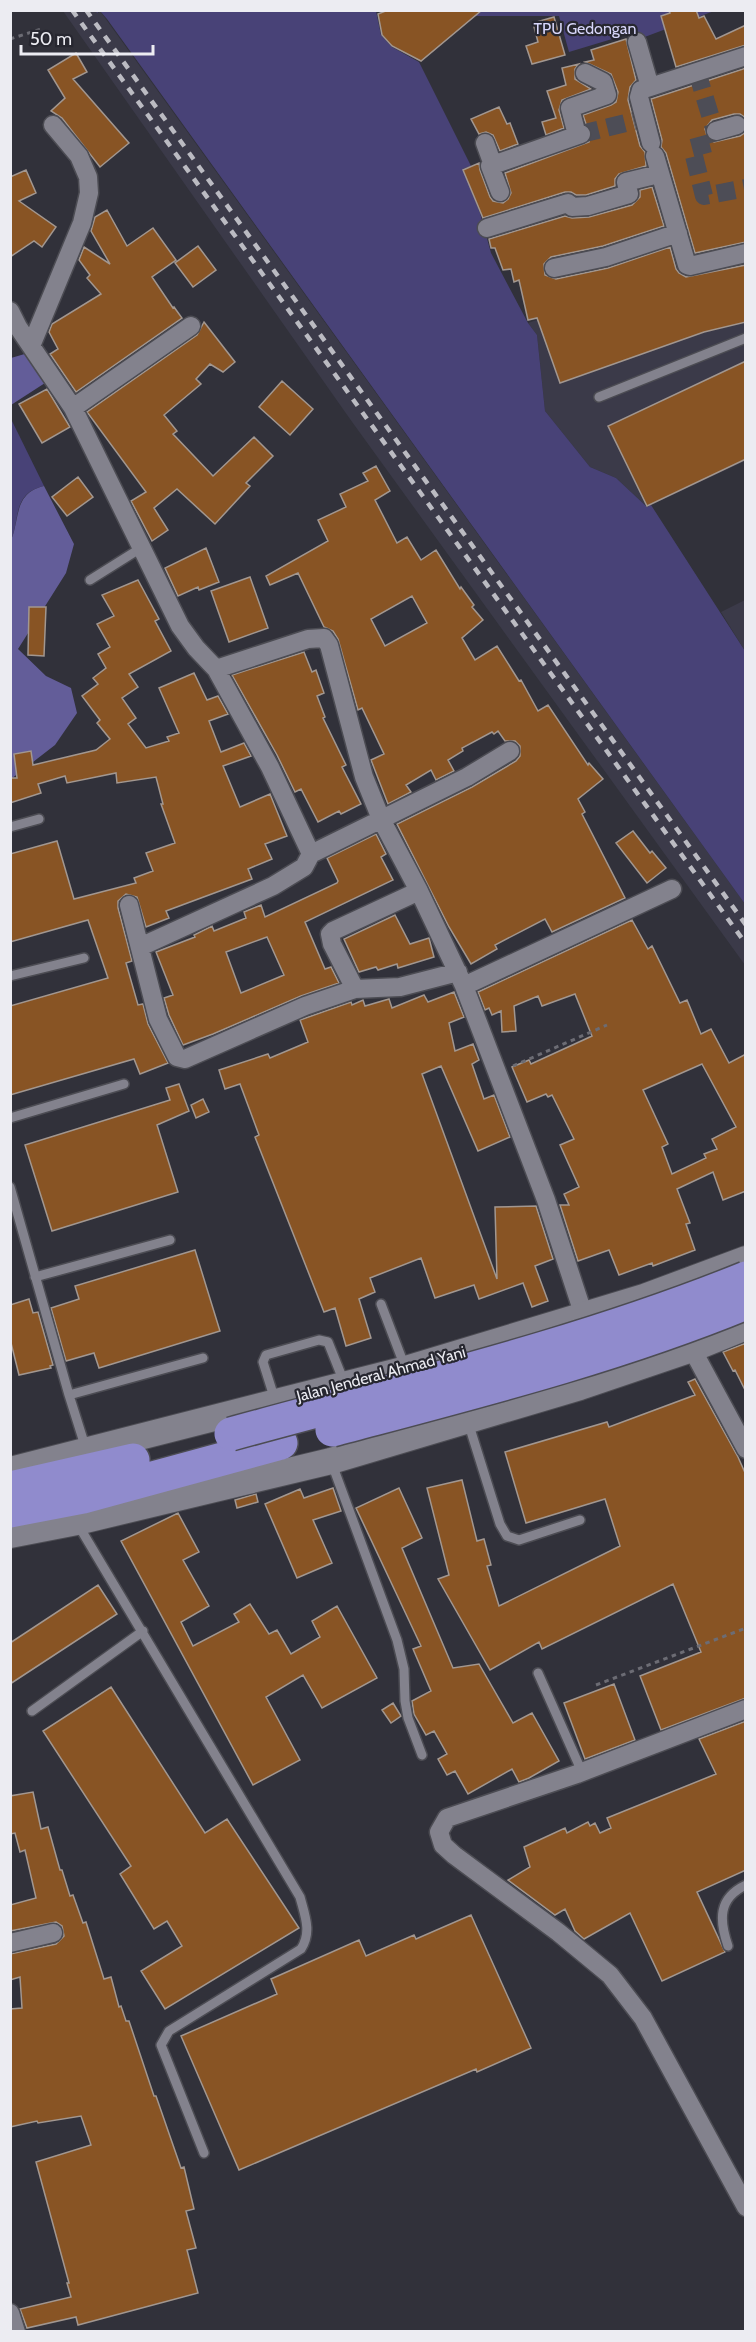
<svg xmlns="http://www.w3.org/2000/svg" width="756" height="2342" font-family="Cabin,sans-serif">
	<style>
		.built { fill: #3b3a49 }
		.green { fill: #484277 }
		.forest { fill: #635d99 }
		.building { fill: #885424; stroke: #a29790; stroke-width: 1.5; fill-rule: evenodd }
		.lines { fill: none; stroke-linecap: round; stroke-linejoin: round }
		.street-tunnel { stroke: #4d4d56; stroke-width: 18; stroke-dasharray: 18 9; stroke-linecap: butt }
		.lane-casing { stroke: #4c4c53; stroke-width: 12 }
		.street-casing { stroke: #4c4c53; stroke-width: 21 }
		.secondary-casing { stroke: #4c4c53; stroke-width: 28 }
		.highway-casing { stroke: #4c4c53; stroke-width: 36 }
		.path { stroke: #6c6c74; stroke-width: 3; stroke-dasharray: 4.5 4.5; stroke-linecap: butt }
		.lane { stroke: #83828d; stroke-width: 9 }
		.street { stroke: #83828d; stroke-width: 18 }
		.secondary { stroke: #83828d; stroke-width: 26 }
		.highway { stroke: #908bcd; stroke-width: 33 }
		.rail { stroke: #bbbbc2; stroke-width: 4.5; stroke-dasharray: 8 8; stroke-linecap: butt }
		.highway-bridge-casing { stroke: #4c4c53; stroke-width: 36; stroke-linecap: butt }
		.highway-bridge { stroke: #908bcd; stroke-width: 33 }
		.labels { text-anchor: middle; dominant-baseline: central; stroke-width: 4.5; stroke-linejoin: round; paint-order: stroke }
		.park-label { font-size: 16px; fill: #d8d7fb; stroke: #272730 }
		.street-label { font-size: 16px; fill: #ececf2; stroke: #272730 }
	</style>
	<rect width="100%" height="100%" fill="#31313a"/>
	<path class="built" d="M63 11H96L98 13 100 11 745 904V965L350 419Z
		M698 266 712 331 745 322V461L647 507 616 478 590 467 545 411 537 335 528 323Z
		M745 600V651L721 612Z"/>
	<path class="green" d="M96 11H376L381 35 392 47 419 62 471 166 463 169 480 213 491 253 528 323 537 335 545 411 590 467 616 478 647 507 651 505 745 651V904L107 19 100 11 97 13Z
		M473 11H714L642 38 632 33 569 52 559 16H475Z
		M12 421 44 486C12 493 20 521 11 540L10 423Z"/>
	<path class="forest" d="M28 353 45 383 11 405V358Z
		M44 486 74 544 66 573 18 649 46 676 71 688 77 713 55 745 11 779V540C20 521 13 493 44 486Z"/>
	<path class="building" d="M388 10H482L421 61 392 46 382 35 378 14Z
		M669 10H696L699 18 704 16 716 39 746 25V45L676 67 661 16 670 13Z
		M554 17 565 55 532 64 526 46 538 42 533 23Z
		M626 39 636 80 630 87 628 100 640 146 645 152 646 166 619 174 615 179V186L586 195H576L571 192H565L483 218 463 170 479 163 480 170 490 197 493 201 503 203 508 199 511 193 505 173 589 142 592 131 586 124 583 115 611 105 616 102 618 92 611 74 585 62 594 60 591 50Z
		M76 53 87 72 73 79 129 143 100 167 62 118 51 111 65 98 48 70Z
		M579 64 575 69V79L591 89 562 100 559 110 564 128 546 135 542 122 556 118 547 91 566 85 562 68Z
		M746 68V118L740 114H734L712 120 705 129 708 139 714 142 740 136 746 132V242L695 253 666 153 661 147 662 140 651 99Z
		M499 107 507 124 510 123 518 144 500 151 493 135 486 132 479 134 471 119Z
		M26 170 36 193 19 201 56 227 42 247 34 241 10 257V177Z
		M652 187 664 226 603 246 551 257 544 264 545 275 556 279 608 268 670 247 676 269 679 273 686 277 746 265V322L704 332 560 383 537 318 528 320 519 280 514 282 511 269 503 270 495 248H491L489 239 565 216 572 218 589 217 632 205 640 197V190Z
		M107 210 127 246 153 228 176 260 152 277 173 308 174 307 182 318 76 392 50 354 58 349 49 332 52 324 101 294 87 278 90 275 79 260 84 247 110 264 91 231 95 217Z
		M198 246 216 270 193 287 175 263Z
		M204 322 235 362 223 372 210 364 196 379 201 384 164 415 177 431 173 434 213 476 254 437 273 456 246 483 250 486 215 524 177 489 154 508 168 530 152 541 131 501 146 492 87 412 197 335Z
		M746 361V459L647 506 608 426Z
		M282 381 313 409 290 435 259 407Z
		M47 389 70 427 42 443 19 404Z
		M376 466 390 491 375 500 397 543 407 537 421 560 436 550 460 589 461 587 474 605 472 607 483 620 462 638 475 660 497 646 519 681 521 680 538 711 548 705 588 765 589 763 603 779 578 799 585 812 582 814 625 898 552 932 545 919 495 945 497 949 471 964 449 927 397 824 472 787 516 761 520 756V746L515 741H505L498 731 494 734 492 732 462 748 463 751 448 760 454 771 436 780 431 770 406 785 411 792 388 804 371 760 384 754 362 708 358 710 338 639 333 631 324 627 298 573 270 585 266 576 328 541 318 520 346 507 340 494 368 481 363 473ZM412 596 427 623 385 646 371 619Z
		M78 477 93 497 67 516 52 497Z
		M206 548 219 582 199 590 198 587 178 596 165 568Z
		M250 577 268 628 229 642 211 591Z
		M138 580 159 619 155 621 171 651 129 674 138 687 122 698 136 718 128 724 146 748 169 741 167 737 179 733 159 688 194 673 207 700 218 696 228 714 209 721 221 752 244 743 251 756 223 766 240 807 270 794 287 836 265 844 272 859 248 869 252 879 166 911 169 918 146 927 137 897 126 894 118 901V908L132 961 126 963 138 1005 143 1004 148 1024 168 1063 140 1074 134 1059 10 1095V1006L108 978 88 920 10 942V854L57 841 74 899 136 883 134 878 153 871 146 853 175 843 161 804H163L156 777 117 783 116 773 67 783 65 776 38 784 41 793 10 803V778H17L14 754 31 751 33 765 96 750 110 739 97 723 100 720 82 696 98 684 93 678 106 668 98 654 110 647 97 624 114 616 102 595Z
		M29 607H46L44 656 28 655Z
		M304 652 312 672 316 670 324 693 317 696 325 717 323 718 346 765 342 767 361 804 341 814 339 811 318 822 301 789 295 792 277 755 232 675Z
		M633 831 650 853 652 851 666 868 647 883 616 843Z
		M376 834 386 854 381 857 393 880 305 922 325 969 331 967 339 983 301 996 213 1034 183 1045 169 1015 164 998 173 995 156 952 195 937 194 935 212 926 214 931 246 918 244 912 261 905 265 917 337 883 338 881 327 858ZM267 937 284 975 241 993 226 952Z
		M395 915 410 944 429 938 434 957 398 968 397 964 378 970 376 967 359 972 344 939Z
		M632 920 648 949 652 946 680 1003 687 1000 701 1034 711 1029 729 1063 746 1054V1191L723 1200 713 1172 677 1189 690 1223 686 1224 695 1250 653 1266 652 1263 619 1275 609 1250 578 1261 560 1205H569L564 1194 579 1187 560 1145 574 1139 552 1095 548 1097 546 1094 527 1102 512 1067 529 1060 531 1064 592 1036 575 994 542 1006 538 996 514 1006 516 1031 502 1032 501 1011 492 1015 489 1008 485 1010 478 992ZM702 1064 736 1127 712 1139 717 1149 704 1154 706 1158 672 1174 662 1147 668 1144 643 1090Z
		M454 992 464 1017 449 1023 455 1051 473 1044 479 1060 472 1064 484 1099 494 1095 510 1137 478 1151 441 1066 422 1074 497 1279 495 1207 536 1206 553 1259 535 1266 548 1301 532 1307 523 1283 479 1299 474 1285 435 1298 421 1258 370 1278 375 1292 359 1299 371 1338 346 1346 335 1308 324 1312 255 1137 259 1135 240 1084 225 1089 219 1070 268 1054 270 1058 308 1042 300 1020 351 1002 352 1005 363 1000 365 1006 389 999 392 1008 424 995 428 1002Z
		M179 1084 189 1111 157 1125 178 1192 52 1231 25 1145 170 1100 166 1088Z
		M203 1099 209 1112 196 1118 191 1105Z
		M195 1250 220 1331 99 1368 94 1353 66 1361 51 1308 79 1299 75 1286Z
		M29 1299 33 1313 38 1312 53 1365 50 1366 51 1368 19 1375 10 1339V1305Z
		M746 1343V1392L735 1370 733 1371 723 1352Z
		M695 1379 738 1457 746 1475V1698L661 1730 640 1676 701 1652 673 1584 542 1649 539 1642 490 1670 438 1579 449 1575 427 1488 462 1480 477 1541 484 1539 491 1565 487 1566 499 1606 620 1546 605 1499 526 1523 505 1452 607 1422 609 1427 695 1395 688 1382Z
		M333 1488 341 1511 313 1520 332 1563 297 1578 265 1504 300 1489 304 1498Z
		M399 1488 422 1538 402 1548 453 1668 479 1664 513 1723 532 1713 559 1761 529 1778 519 1782 512 1769 468 1794 455 1771 447 1775 438 1759 447 1754 434 1731 426 1735 414 1714 412 1701 431 1691 413 1649 421 1646 356 1508Z
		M256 1494 258 1502 237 1508 235 1500Z
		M178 1513 199 1552 183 1560 209 1606 181 1622 193 1646 239 1622 234 1614 250 1604 269 1634 277 1630 291 1654 320 1637 312 1621 337 1606 377 1678 322 1708 303 1675 266 1697 300 1760 253 1785 121 1541Z
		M98 1585 117 1614 10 1684V1643Z
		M614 1684 635 1740 585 1759 564 1703Z
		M111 1687 205 1833 227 1819 299 1928 165 2009 141 1971 182 1946 167 1921 154 1929 120 1874 131 1866 43 1731Z
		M393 1703 401 1716 391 1723 382 1710Z
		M746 1721V1870L697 1892 725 1952 662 1981 630 1913 584 1939 575 1931 565 1909 555 1915 508 1880 530 1867 524 1847 565 1828 567 1833 588 1822 590 1826 595 1823 600 1833 611 1828 607 1818 716 1774 699 1739Z
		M33 1792 41 1829 48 1827 60 1870H62L70 1896 73 1895 83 1923 86 1922 104 1979 111 1977 119 2007 121 2006 126 2021H129L154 2096H156L181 2168 184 2167 194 2209 186 2211 196 2248 187 2250 198 2293 78 2325 76 2317 27 2328 20 2309 71 2297 67 2283H69L36 2162 91 2145 81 2116 38 2123 37 2121 10 2127V2009L22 2008 20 1977 10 1980V1954L56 1944 64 1936 62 1926 56 1922 10 1931V1905L36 1898 25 1850 20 1852 15 1833 10 1834V1796Z
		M471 1915 531 2048 477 2072 476 2069 239 2170 181 2036 277 1994 271 1979 359 1940 366 1956 414 1935 416 1939Z"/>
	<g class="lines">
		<path class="street-tunnel" d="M697 72 718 141 692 148 704 196 746 188
			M581 134 634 121"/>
		<defs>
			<path id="lane" d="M599 397 746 338
				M90 580 141 548
				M10 827 39 819
				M10 976 84 958
				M10 1118 124 1084
				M10 1187 69 1395 86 1449
				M35 1277 170 1240
				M381 1304 405 1367
				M69 1395 203 1358
				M275 1400 263 1362 266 1355 319 1340 328 1342 344 1382
				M468 1422 500 1524 507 1536 519 1540 580 1520
				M332 1464 397 1640 404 1669 405 1701 408 1718 422 1755
				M77 1523 300 1897C305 1916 312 1932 301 1949L169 2031 161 2045 204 2153
				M538 1673 582 1772
				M32 1711 143 1631
				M728 1946C719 1920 718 1898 746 1885"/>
			<path id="street" d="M637 42 650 87
				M716 131 737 125
				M577 135 570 108 607 95 603 82 585 73
				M485 143 493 165
				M651 143 639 97 641 90 746 56
				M655 156 687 265 690 266 746 253
				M500 192 490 166 581 134
				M487 228 568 203 572 207 588 206 629 194 626 182 659 174
				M554 268 606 257 678 233
				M10 311 18 327 73 408 180 626 196 648 216 669 270 767 311 854
				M31 346 82 223 89 193 88 177 79 156 53 125
				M73 408 191 326
				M216 669 308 639 324 638 329 645 364 777 381 819 419 891 464 986 546 1200 584 1316
				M129 905 158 1019 177 1057 185 1059 305 1006 355 989 400 987 458 972
				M140 947 273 886 304 867 311 854 467 777 510 751
				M464 986 672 889
				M355 989 332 944 330 934 333 931 419 891
				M692 1349 746 1449
				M746 1709 577 1774 447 1818 439 1832 443 1845 454 1855 558 1932 610 1975 643 2018 746 2207
				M10 1943 53 1933
				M10 2313 16 2332"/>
			<path id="secondary" d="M10 1470 406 1369 644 1297 746 1259
				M10 1535 77 1522 331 1461 580 1387 692 1349 746 1327"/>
			<path id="highway" d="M10 1488 133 1460
				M10 1511 83 1497 281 1443"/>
		</defs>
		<use href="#lane" class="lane-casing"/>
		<use href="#street" class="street-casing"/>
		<use href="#secondary" class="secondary-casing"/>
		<use href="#highway" class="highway-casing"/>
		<path class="path" d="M10 39 41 29
			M513 1066 607 1025
			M596 1685 746 1628"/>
		<use href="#lane" class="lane"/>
		<use href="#street" class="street"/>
		<use href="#secondary" class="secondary"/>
		<use href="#highway" class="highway"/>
		<path class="rail" d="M72 10 746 944
			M86 10 746 925"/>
		<defs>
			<path id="highway-bridge" d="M332 1430C471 1393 612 1358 746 1303
				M231 1434C402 1387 581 1345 746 1278"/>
		</defs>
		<use href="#highway-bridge" class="highway-bridge-casing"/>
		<use href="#highway-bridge" class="highway-bridge"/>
	</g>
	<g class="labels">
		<g class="park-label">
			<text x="585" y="28">TPU Gedongan</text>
		</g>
		<g class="street-label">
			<text transform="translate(381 1374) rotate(-15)">Jalan Jenderal Ahmad Yani</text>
		</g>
	</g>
	<rect width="756" height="2342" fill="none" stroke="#ececf2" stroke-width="24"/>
	<path d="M21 45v9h132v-9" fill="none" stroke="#ececf2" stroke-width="3"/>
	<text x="30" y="45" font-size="18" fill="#ececf2" stroke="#272730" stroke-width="4.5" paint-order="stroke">50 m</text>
</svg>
